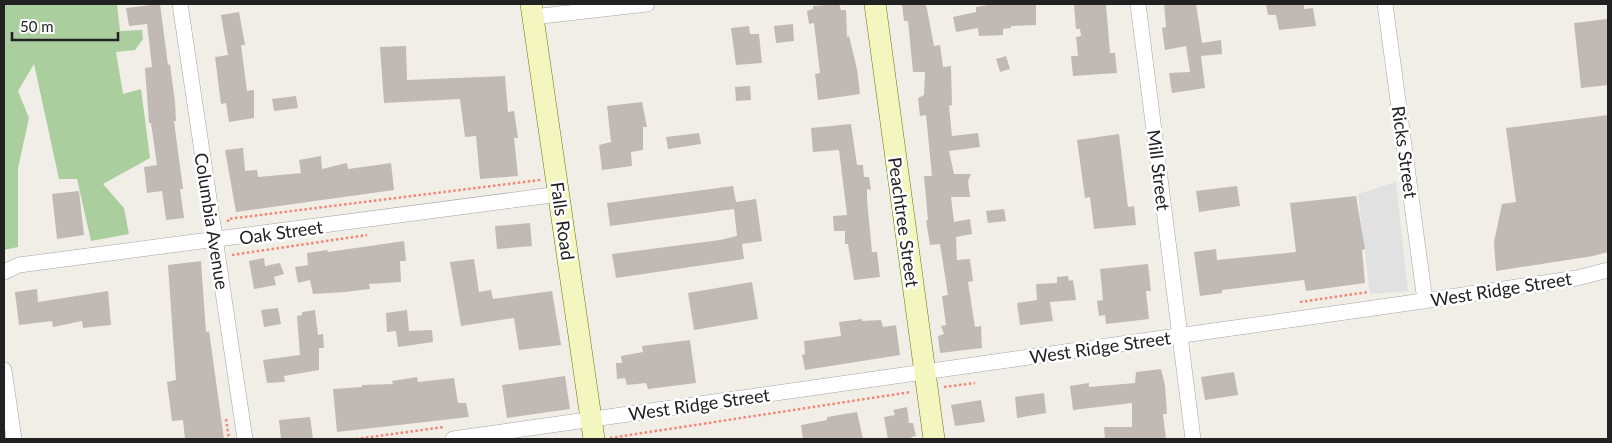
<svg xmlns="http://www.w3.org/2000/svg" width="1612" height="443" font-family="Lato,sans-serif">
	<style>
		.forest { fill: #abce9f }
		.parking { fill: #e1e1e1 }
		.building { fill: #c1bab4 }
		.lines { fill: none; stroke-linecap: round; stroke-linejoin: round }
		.minor-casing { stroke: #a5a5a5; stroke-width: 16 }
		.secondary-casing { stroke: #67750a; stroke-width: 22 }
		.path { stroke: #f48676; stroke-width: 2.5; stroke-dasharray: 2.5 2.5; stroke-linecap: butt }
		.minor { stroke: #fff; stroke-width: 15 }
		.secondary { stroke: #f3f7bf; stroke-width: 21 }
		.labels { text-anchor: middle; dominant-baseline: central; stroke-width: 5; stroke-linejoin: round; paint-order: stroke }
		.street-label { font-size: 18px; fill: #212121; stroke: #fff }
	</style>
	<rect width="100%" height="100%" fill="#f1eee8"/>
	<path class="forest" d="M4 4H117L120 31 142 30 143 39 135 50 116 52 123 94 141 89 150 158 103 184 124 208 129 234 91 241 77 179H59L34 64 18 91 29 118 18 168V247L4 250Z"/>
	<path class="parking" d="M1396 182 1408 291 1370 294 1358 194Z"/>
	<path class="building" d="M160 4 168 65 170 64 175 102 176 121H174L183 189H180L184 218 166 220 162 191 147 193 144 167 157 165 151 123H149L145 68 152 67 147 24 129 26 126 8Z
		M839 4 841 10H846L847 37 849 36 857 69 860 94 818 100 815 74 820 73 814 23 809 24 807 11 813 9V6Z
		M902 4H926L934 46 940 45 943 67 951 66 952 105 949 106 952 136 978 133 980 147 949 151 954 174H971L968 181 970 197H951L954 222 970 219 972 234 956 237 957 260 970 259 973 281 968 282 975 327 981 326 982 348 940 353 938 336 944 334 941 326 946 325 942 296 948 295 940 244 930 245 926 220H928L924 176H932L926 115 920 116 918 98 924 95 925 72H913L908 21H904Z
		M993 4H1036V25L1011 26V28L1003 29V35L979 36 978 28 956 32 953 17 976 12V7Z
		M1074 4H1106L1110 53H1115L1117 73 1073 76 1071 56H1078L1076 37 1081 36 1080 29H1076Z
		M1164 4H1196L1202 43 1221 40 1222 54 1201 56 1205 88 1172 93 1169 73 1190 72 1186 46 1165 50 1162 28 1166 27Z
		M1266 4H1304V9L1313 8 1316 26 1279 30 1276 15H1268Z
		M239 12 245 45H241L247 91 254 90V118L229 122 226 103 221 104 215 57 228 55 221 15Z
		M1607 19 1608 85 1581 88 1574 23Z
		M793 24 794 41 776 43 774 26Z
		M749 26 750 34H759L762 63 736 65 731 28Z
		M406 46 407 80 505 76 508 112 514 111 518 138H514L518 176 480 179 476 136 465 137 460 99 384 103 380 47Z
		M1006 56 1010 69 1000 72 996 59Z
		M750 86 751 100 736 101 735 87Z
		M296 96 298 108 274 111 272 99Z
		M642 102 647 127H643V150L631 152 632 166 602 170 599 145 611 142 607 106Z
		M1608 115V252L1593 256 1496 271 1494 242 1502 204 1516 202 1506 128Z
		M851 124 857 165H863L864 177H869L871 190 867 189V200L872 252H877L880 277 854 280 848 244H845V231H834L833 216 847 215 839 150 813 152 811 128Z
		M699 133 701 144 668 149 666 137Z
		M1119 134 1128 207 1134 206 1136 225 1094 229 1090 197 1085 198 1077 140Z
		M243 148 245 171 257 170 258 177 301 173 299 160 321 156 322 169 347 163 348 169 391 163 394 190 236 212 225 150Z
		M733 186 736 202 756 199 762 241 742 244 744 259 616 278 612 254 720 240 737 236 734 209 610 226 607 203Z
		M1237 186 1240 206 1199 212 1196 191Z
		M79 191 84 235 57 239 52 194Z
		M1356 196 1365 249 1362 250 1365 283 1306 291 1304 280 1222 290V293L1200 296 1194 252 1216 249 1217 260 1296 252 1290 203Z
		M1004 209 1006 221 988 223 986 211Z
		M530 223 532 246 497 249 495 226Z
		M404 241 406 261H400L401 282 369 284 370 289 345 292 313 294 310 280 298 283 295 267 308 265 307 253 327 250 328 252Z
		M264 258 265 266 280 263 284 274 274 277 276 285 254 289 249 261Z
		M474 259 479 292 491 290 493 299 552 291 561 345 519 350 514 318 461 326 450 262Z
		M201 261 206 332 209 331 224 439H185L183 420 172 421 167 382 176 380 168 265Z
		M1148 264 1151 291H1146L1149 319 1106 324 1105 315 1099 316 1097 301 1103 300 1100 269Z
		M1068 276 1069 281 1073 280 1076 300 1050 302 1053 321 1020 325 1017 303 1037 300 1036 284 1057 283V277Z
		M752 282 758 319 694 330 688 293Z
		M37 289 38 302 108 291 111 325 83 328 82 321 53 327 52 321 19 325 15 292Z
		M278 308 281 324 264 327 261 310Z
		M315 310 318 335 323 334 324 348H319V370L284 376 285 382 267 383 263 360 300 355 297 316 302 315V312Z
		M407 310 409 331 432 330 433 342 398 347 396 331 387 332 386 313Z
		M862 319V321L881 320 883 327 896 325 900 355 805 370 802 355 805 354 804 341 841 336 839 322Z
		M690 340 696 383 648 389 646 383 627 385 625 378 617 379 616 363H622L621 356 643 352 642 346Z
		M1161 369 1165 385 1167 414H1163L1166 439H1105L1104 427H1132V403L1073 410 1070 386 1089 383V387L1135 383 1136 372Z
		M1234 372 1238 395 1205 400 1201 377Z
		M565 376 570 409 507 418 502 385Z
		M417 377 418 382 454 378 458 403H466L469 417 337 432 333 389 362 387V385L393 384 392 381Z
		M1044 393 1046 413 1017 418 1015 397Z
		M981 400 985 422 955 426 951 405Z
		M907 407 909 423H913L916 436 911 437 912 439H888L884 417 895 415 893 410Z
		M857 412 863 439H803L801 425 827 420V417Z
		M310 417 313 439H281L279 420Z"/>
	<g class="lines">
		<defs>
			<path id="minor" d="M180 4 245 439
				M1138 4 1193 439
				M1385 4 1425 301
				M533 17 647 4
				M4 272 19 265 559 194
				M4 370 14 439
				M453 439 1409 303 1577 278 1608 270"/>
			<path id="secondary" d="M531 4 594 439
				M875 4 934 439"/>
		</defs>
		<use href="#minor" class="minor-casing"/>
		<use href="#secondary" class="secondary-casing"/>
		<path class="path" d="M228 222V219L540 180
			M232 255 367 235
			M1300 302 1368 292
			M944 387 975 383
			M226 419 229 439
			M610 438 911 392
			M356 439 444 427"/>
		<use href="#minor" class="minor"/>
		<use href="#secondary" class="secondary"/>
	</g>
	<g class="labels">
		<g class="street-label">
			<text transform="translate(1405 152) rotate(82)">Ricks Street</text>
			<text transform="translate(1159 170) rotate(83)">Mill Street</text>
			<text transform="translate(212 221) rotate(81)">Columbia Avenue</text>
			<text transform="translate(563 221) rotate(82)">Falls Road</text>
			<text transform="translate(904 222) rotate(82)">Peachtree Street</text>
			<text transform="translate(281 232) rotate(-8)">Oak Street</text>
			<text transform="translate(1501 289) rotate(-9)">West Ridge Street</text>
			<text transform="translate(1100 347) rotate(-8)">West Ridge Street</text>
			<text transform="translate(699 404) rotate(-8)">West Ridge Street</text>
		</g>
	</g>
	<rect width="1612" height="443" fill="none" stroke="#212121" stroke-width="10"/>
	<path d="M12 32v8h106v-8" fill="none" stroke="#212121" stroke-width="2.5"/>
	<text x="20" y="32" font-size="15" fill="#212121" stroke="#ffffff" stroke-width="4" paint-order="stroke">50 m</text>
</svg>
